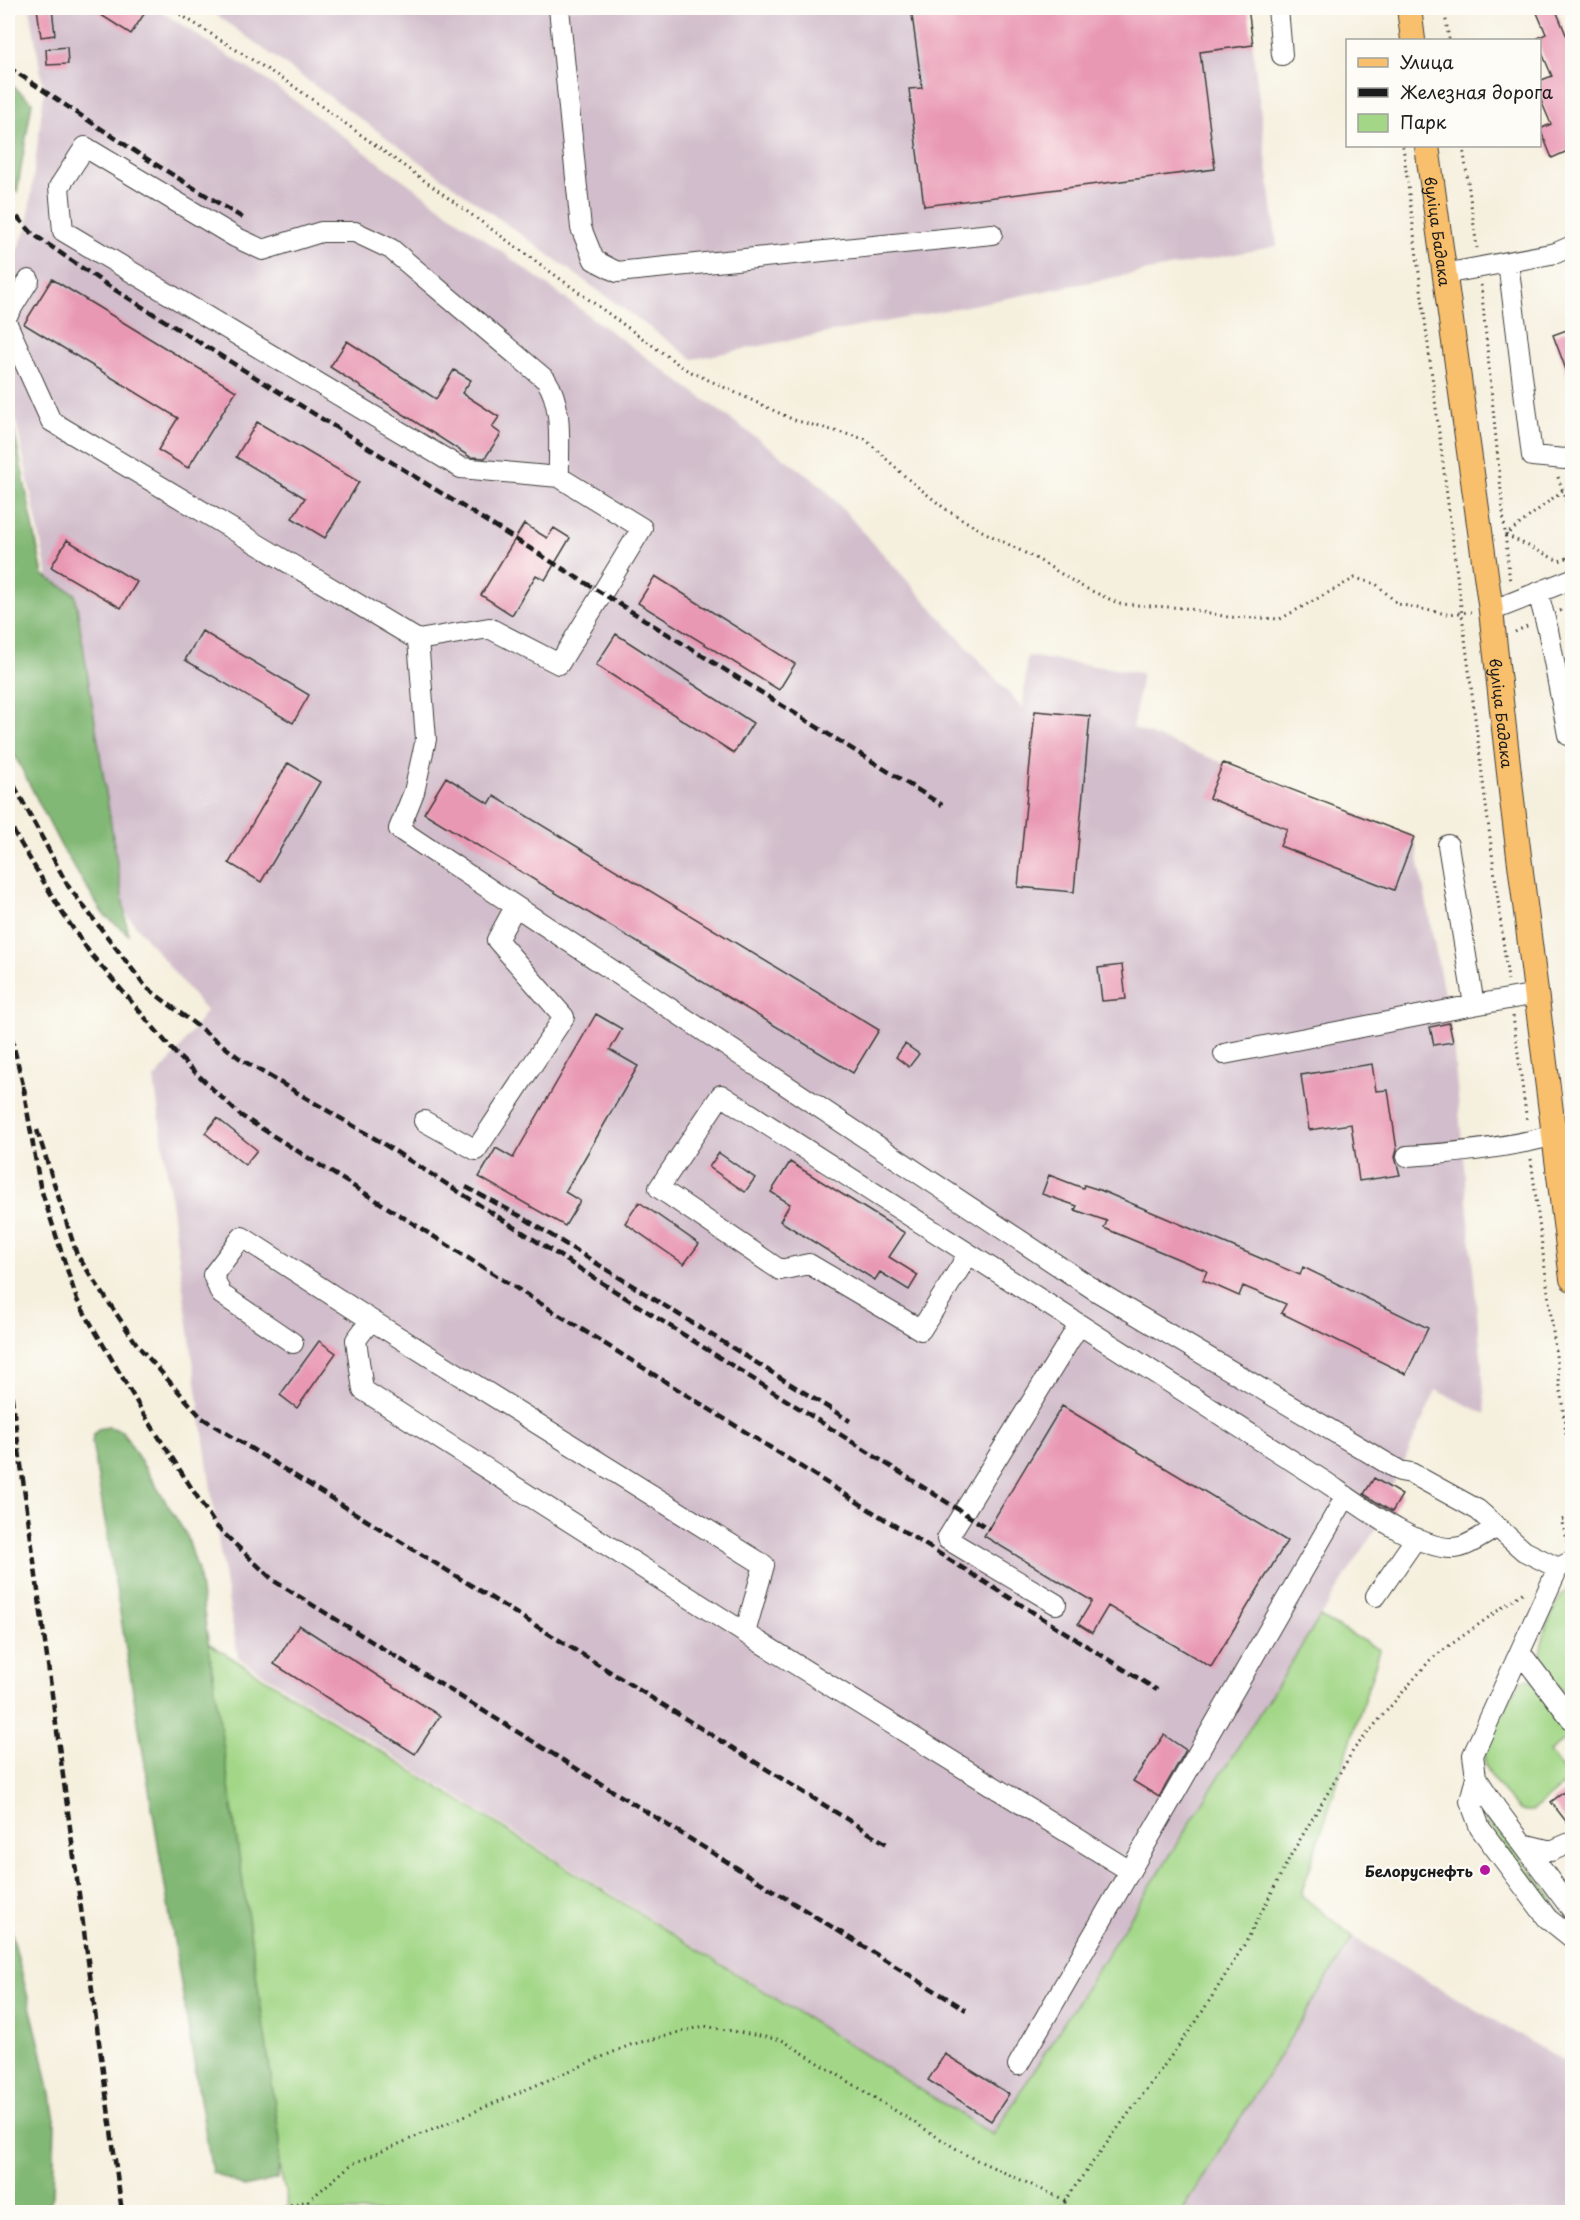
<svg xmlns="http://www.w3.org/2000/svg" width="1580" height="2220" font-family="'Playpen Sans',sans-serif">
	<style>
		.industrial { fill: #d1bdcb }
		.green { fill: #a3d787; stroke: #607a52; stroke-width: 1.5 }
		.forest { fill: #82b874; stroke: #4f6a48; stroke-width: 1.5 }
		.building { fill: #e998b4 }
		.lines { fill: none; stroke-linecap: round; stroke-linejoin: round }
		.minor-casing { stroke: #3d3c39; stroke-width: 22 }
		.major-casing { stroke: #3d3c39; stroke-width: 26 }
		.path { stroke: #3d3c39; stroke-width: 3; stroke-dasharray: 1.5 4.5; stroke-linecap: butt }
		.minor { stroke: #fff; stroke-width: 20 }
		.major { stroke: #f8bf6c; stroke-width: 24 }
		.rail { stroke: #1c1c1c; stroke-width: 4.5; stroke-dasharray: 9 4.5; stroke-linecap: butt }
		.poi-dot { fill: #b5179e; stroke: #fdfcf7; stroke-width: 2 }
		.labels { text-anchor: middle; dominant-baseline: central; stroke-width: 4.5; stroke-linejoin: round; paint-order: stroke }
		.street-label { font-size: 15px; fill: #1c1c1c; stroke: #fdfcf7 }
		.poi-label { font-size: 15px; font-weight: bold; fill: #1c1c1c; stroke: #fdfcf7; text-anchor: end }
	</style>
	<rect width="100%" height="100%" fill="#fdfcf7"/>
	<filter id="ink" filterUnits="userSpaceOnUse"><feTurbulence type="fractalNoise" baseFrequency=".0167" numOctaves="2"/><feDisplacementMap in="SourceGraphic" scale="12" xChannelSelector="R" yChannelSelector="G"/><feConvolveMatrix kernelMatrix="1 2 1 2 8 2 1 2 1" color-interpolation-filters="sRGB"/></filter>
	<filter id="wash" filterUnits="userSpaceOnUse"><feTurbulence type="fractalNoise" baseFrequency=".008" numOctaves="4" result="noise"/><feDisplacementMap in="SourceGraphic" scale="24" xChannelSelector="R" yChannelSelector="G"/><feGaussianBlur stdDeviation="1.35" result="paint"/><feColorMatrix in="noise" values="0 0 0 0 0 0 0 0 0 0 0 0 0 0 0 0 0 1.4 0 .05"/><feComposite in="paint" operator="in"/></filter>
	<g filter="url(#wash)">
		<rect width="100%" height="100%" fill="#f5efdd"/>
		<path class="industrial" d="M30 8H156L269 82 821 485 1023 709 1027 656 1142 673 1133 728 1414 837 1453 1042 1486 1414 1436 1390 1400 1471 1391 1488 1402 1495 1391 1514 1387 1512 1356 1560 993 2135 238 1658 216 1526 154 1079 176 1054 206 1011 109 893 47 572 8 383V271L27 228 44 92Z
			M207 8H1248L1277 246 693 359Z
			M1353 1937 1572 2066V2212H1182Z"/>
		<path class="green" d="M1572 1584V1703C1543 1665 1530 1662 1552 1615 1557 1603 1562 1592 1572 1584Z
			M1320 1617 1380 1650 1301 1895 1353 1937 1182 2212H290L279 2166 208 1643 993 2135Z
			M1529 1678 1540 1685 1572 1731V1743L1567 1738 1549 1752 1570 1780 1532 1811H1521C1509 1799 1489 1779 1485 1762 1482 1744 1512 1697 1521 1681Z
			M1487 1816 1553 1899 1561 1916 1552 1911 1487 1823Z"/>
		<path class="forest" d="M8 82 32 102 17 192 8 182Z
			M8 401 43 575 75 594 128 934 103 914 61 846 8 742Z
			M109 1427 122 1431 187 1536 198 1571 280 2140 278 2179 244 2187 212 2172 92 1442 93 1436 98 1429Z
			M8 1918 41 2050 55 2119 53 2196 46 2212H8Z"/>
		<g id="blocks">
			<path class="building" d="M37 8H52L55 35 41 37Z
				M90 8H148L131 34Z
				M911 8H1248L1253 45 1200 52 1215 169 924 206 909 89 922 88Z
				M1535 8H1555L1572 49V149L1552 158 1540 129 1551 124 1539 96V81L1552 76 1539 46V40L1536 39 1546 34Z
				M67 47 68 64 47 65 46 49Z
				M52 279 236 391 188 468 158 450 178 418 24 324Z
				M1572 328V383H1571L1553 335Z
				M347 341 436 399 454 370 471 380 462 393 499 417 492 427 501 434 485 458 470 457 330 367Z
				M257 422 359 482 325 538 292 518 305 498 236 457Z
				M524 524 547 538 554 528 570 538 545 580 536 575 512 615 481 595Z
				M67 540 137 582 121 608 51 567Z
				M655 576 795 664 779 690 638 603Z
				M202 631 309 695 293 723 185 660Z
				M616 634 753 723 734 753 596 665Z
				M1035 711 1090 716 1074 892 1018 887Z
				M288 763 320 782 261 882 229 863Z
				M1223 763 1414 837 1394 890 1280 846 1287 829 1209 798Z
				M446 777 489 804 494 796 879 1030 853 1073 424 813Z
				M1122 965 1126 999 1102 1001 1098 968Z
				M596 1014 622 1029 610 1050 638 1066 565 1192 580 1201 565 1226 479 1177 496 1148 513 1158Z
				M1449 1023 1453 1042 1434 1045 1430 1027Z
				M905 1044 919 1054 909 1067 896 1057Z
				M1372 1064 1376 1091 1388 1090 1397 1150 1395 1157 1400 1175 1359 1181 1351 1124 1309 1130 1301 1075Z
				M217 1118 257 1150 245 1165 205 1133Z
				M719 1153 755 1178 745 1192 709 1167Z
				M790 1162 905 1233 889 1257 918 1275 909 1290 880 1272 875 1280 780 1221 790 1204 771 1192Z
				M1049 1175 1083 1188 1084 1185 1100 1190 1300 1275 1303 1267 1428 1328 1406 1374 1281 1313 1286 1304 1243 1286 1239 1296 1203 1280 1207 1271 1104 1228 1107 1221 1075 1210 1077 1206 1042 1194Z
				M639 1202 699 1244 684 1264 625 1223Z
				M319 1341 336 1353 297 1408 280 1395Z
				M1062 1406 1287 1541 1211 1667 1108 1606 1092 1633 1078 1624 1092 1601 984 1536Z
				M1374 1478 1402 1495 1392 1512 1364 1494Z
				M299 1625 440 1716 415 1754 274 1664Z
				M1164 1735 1186 1750 1159 1797 1133 1781Z
				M1572 1786V1829L1551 1802Z
				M945 2054 1009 2094 991 2121 928 2080Z"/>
		</g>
	</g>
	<g filter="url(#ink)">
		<use href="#blocks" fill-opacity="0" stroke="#3d3c39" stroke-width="1.5"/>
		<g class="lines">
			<defs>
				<path id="minor" d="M559 8 581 228 594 260 617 272 992 234
					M1278 8 1282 55
					M1508 262 1532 456 1565 459 1572 458
					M1444 274 1556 253 1572 246
					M8 314 29 280
					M8 326 51 421 418 640 426 739 414 792 399 829 1098 1292 1400 1471 1411 1473 1478 1510 1524 1551 1558 1568 1572 1561
					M1538 593 1548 630 1568 735
					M1491 611 1572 579
					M418 640 489 628 559 664 642 528 559 477 461 468 63 231 59 187 85 147 235 237 263 250 321 232H355L391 249 546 380C564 407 558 445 559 477
					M1448 845 1474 1005 1537 994
					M1224 1054 1474 1005
					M424 1121 476 1150 564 1017 497 940 515 907
					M1407 1156C1462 1153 1519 1147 1572 1130
					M968 1255 921 1330 809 1264 780 1270 659 1188 721 1095 1327 1483C1355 1502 1425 1556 1460 1547 1470 1545 1487 1533 1497 1527
					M371 1320 356 1340 363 1390 745 1633 1130 1871 1018 2065
					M293 1343 221 1294 213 1275 242 1237 371 1320 764 1565 745 1633
					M1558 1568 1473 1755 1476 1777 1496 1808 1572 1910
					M1376 1596 1416 1538
					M1056 1604 947 1539 1079 1325
					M1520 1652 1572 1720
					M1476 1777 1470 1801 1480 1828 1547 1918 1572 1938
					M1523 1844 1551 1851 1572 1842
					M1130 1871 1346 1496"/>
				<g id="major">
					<path d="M1409 8 1413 40"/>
					<path id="s1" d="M1427 146 1491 611 1512 800 1572 1279"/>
				</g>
			</defs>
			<use href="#minor" class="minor-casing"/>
			<use href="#major" class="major-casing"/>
			<path class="path" d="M170 8 292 85 685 369 794 420 865 439 908 479 944 508 980 530 1037 559 1081 586 1120 604 1185 608 1228 617 1280 619 1355 578 1376 584 1398 604 1446 614 1471 612
				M1444 8 1449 40
				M1403 146 1508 980
				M1463 146 1477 248
				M1481 285 1510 583
				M1558 477 1572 518
				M1572 483 1506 535 1559 561 1572 556
				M1560 611 1572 606
				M1515 632 1527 626
				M1513 1016 1527 1122
				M1531 1159 1572 1481
				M1568 1542 1561 1520 1572 1517
				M308 2201 312 2212
				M1065 2202 1066 2212
				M255 2212 308 2201 352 2164 630 2045 704 2026 782 2040 968 2156 1065 2200 1196 2022 1246 1942 1292 1853 1354 1749 1431 1659 1525 1591
				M1057 2212 1065 2200"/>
			<use href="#minor" class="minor"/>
			<use href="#major" class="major"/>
			<path class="rail" d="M8 67 139 154 246 220
				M8 207 33 234 104 283 942 805
				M8 774 68 886 146 987 242 1060 379 1141 989 1529
				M8 817 15 834 63 914 90 953 176 1054 240 1115 1157 1690
				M8 1023 25 1093
				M23 1086 40 1186 77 1300 142 1411 216 1526 274 1581 966 2010
				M37 1130 77 1255 138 1346 202 1418 890 1846
				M466 1187 522 1217 850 1421
				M8 1369 122 2212"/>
		</g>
	</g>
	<circle class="poi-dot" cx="1485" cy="1870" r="6"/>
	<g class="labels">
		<g class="street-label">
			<text stroke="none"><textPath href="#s1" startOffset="86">вуліца Бадака</textPath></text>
			<text stroke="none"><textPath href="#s1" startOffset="572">вуліца Бадака</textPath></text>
		</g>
		<g class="poi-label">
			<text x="1473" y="1870">Белоруснефть</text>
		</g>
	</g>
	<rect width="1580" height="2220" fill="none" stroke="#fdfcf7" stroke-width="30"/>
	<rect x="1346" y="39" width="195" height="108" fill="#fdfcf7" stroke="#a3a29f" stroke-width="1.5"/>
	<rect x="1358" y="58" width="30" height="9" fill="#f8bf6c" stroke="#a3a29f" stroke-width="1.5"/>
	<text x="1400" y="69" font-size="18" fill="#1c1c1c">Улица</text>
	<rect x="1358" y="88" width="30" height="9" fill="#1c1c1c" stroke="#a3a29f" stroke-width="1.5"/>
	<text x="1400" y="99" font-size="18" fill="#1c1c1c">Железная дорога</text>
	<rect x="1358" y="114" width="30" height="18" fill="#a3d787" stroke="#a3a29f" stroke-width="1.5"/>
	<text x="1400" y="129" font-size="18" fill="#1c1c1c">Парк</text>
</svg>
